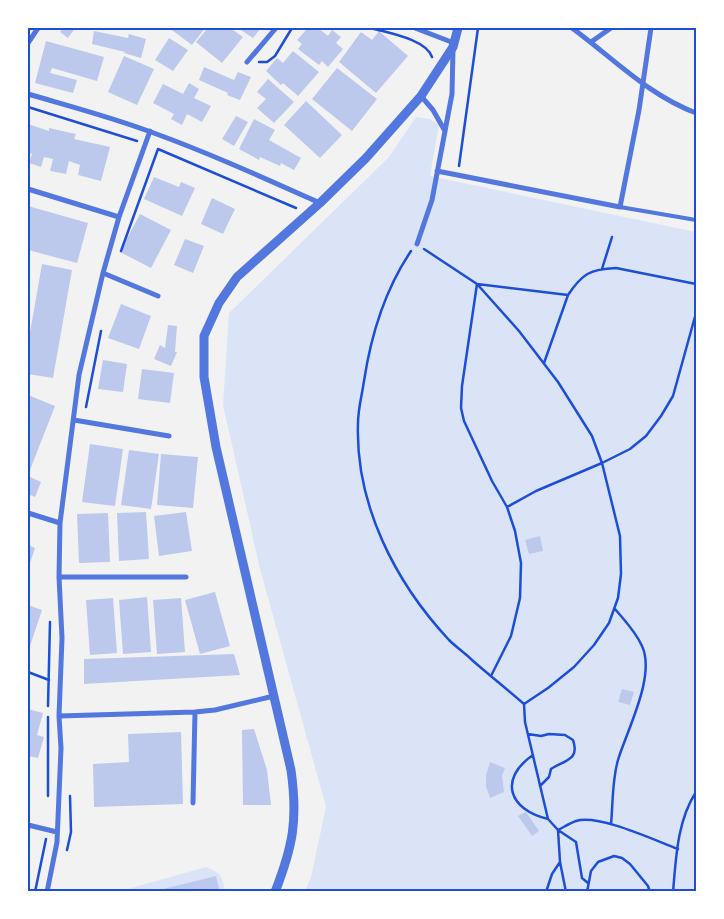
<svg xmlns="http://www.w3.org/2000/svg" width="724" height="919" font-family="'Libre Baskerville',serif">
	<style>
		.green { fill: #dbe4f7 }
		.building { fill: #bdc9ec }
		.lines { fill: none; stroke-linecap: round; stroke-linejoin: round }
		.path { stroke: #1d4ed8; stroke-width: 2.5 }
		.service { stroke: #5277de; stroke-width: 4 }
		.minor { stroke: #5277de; stroke-width: 5 }
		.tertiary { stroke: #5277de; stroke-width: 9 }
		.neatline { fill: none; stroke: #1d4ed8; stroke-width: 2 }
	</style>
	<rect width="100%" height="100%" fill="#f2f2f2"/>
	<path class="green" d="M416 117 430 119 439 125 430 176 696 232V891H305L311 877 326 807 260 569 223 405 229 313 389 157Z
		M206 867C220 872 223 877 225 891L117 892Z"/>
	<path class="building" d="M63 28H75L68 38 60 32Z
		M169 28H205L192 45Z
		M208 28H230L243 37 222 63 196 42Z
		M238 28H261L253 38Z
		M308 28H318L328 36 332 30 341 37 336 43 343 49 328 67 322 61 319 65 298 49 302 44 297 40Z
		M94 31 128 38 129 34 146 39 141 58 124 53 125 52 92 44Z
		M379 31 408 56 376 93 339 62 361 32 372 40Z
		M169 38 188 50 173 71 155 60Z
		M46 41 104 57 97 81 52 68 50 73 77 80 73 93 35 83Z
		M293 51 319 72 298 96 283 83 281 85 266 71 277 58 283 63Z
		M124 56 154 69 137 105 108 92Z
		M204 67 234 80 238 72 251 77 240 100 227 95 228 93 199 80Z
		M337 68 377 99 352 131 312 99Z
		M268 79 294 102 274 123 257 108 266 99 257 92Z
		M189 83 199 89 194 98 211 106 202 122 187 114 182 125 171 119 174 114 153 103 163 84 183 94Z
		M306 101 342 135 320 158 284 125Z
		M236 116 248 122 234 146 222 139Z
		M254 119 275 130 269 140 301 158 294 170 281 163 280 166 260 157 259 160 239 149Z
		M28 124 49 131V128L76 134 74 139 110 147 101 181 78 175 80 165 69 161 66 174 50 171 53 159 44 157 41 167 29 163 32 154 28 153Z
		M154 177 179 187 181 182 195 188 182 216 144 199Z
		M212 198 235 209 223 234 201 224Z
		M28 206 88 223 77 263 28 250Z
		M140 214 171 230 151 268 120 252Z
		M185 239 204 246 193 273 174 265Z
		M42 264 72 270 53 378 28 374V344Z
		M121 304 151 316 139 349 108 338Z
		M168 325 177 326 175 352H177L171 366 154 359 160 345 165 348Z
		M103 360 127 364 123 392 98 389Z
		M142 369 174 373 170 403 138 399Z
		M28 395 55 406 28 475Z
		M90 444 123 449 115 506 82 502Z
		M129 450 159 454 151 509 121 505Z
		M161 454 198 457 193 508 157 505Z
		M28 476 41 482 35 497 28 494Z
		M146 512 149 559 119 561 117 513Z
		M186 512 192 551 159 556 154 516Z
		M108 513 110 562 79 563 77 514Z
		M540 536 543 551 529 554 525 540Z
		M28 545 35 548 28 569Z
		M215 592 230 646 200 654 185 600Z
		M147 597 151 652 123 654 119 600Z
		M113 598 117 653 90 655 86 600Z
		M181 598 185 652 157 654 153 600Z
		M28 605 42 610 28 652Z
		M234 654 240 675 84 684V659Z
		M622 689 634 692 630 705 618 702Z
		M28 709 43 713 37 735 44 737 38 758 28 756Z
		M254 729 267 770 271 805H243L242 730Z
		M181 732 183 804 94 807 93 764 129 762 128 734Z
		M490 762 505 768 502 776 504 792 490 798 486 786V775Z
		M526 812 539 831 532 836 518 816Z
		M216 876 220 892H155V891Z"/>
	<g class="lines">
		<path class="path" d="M371 28C388 33 426 39 432 57
			M259 62H267L275 56 292 28
			M28 107 137 141
			M158 149 296 208
			M459 166 478 28
			M424 249 477 284 519 331 558 382 592 436 602 463 620 536 621 574 618 598 609 623 594 645 574 667 548 688 524 704
			M121 251 158 149
			M411 251C384 291 371 335 364 381 362 395 358 409 358 423 355 504 395 582 449 640 456 647 465 653 472 660 489 675 507 689 524 704L525 722 548 819 558 830 560 862 566 892
			M602 269 612 237
			M544 363 568 295
			M86 407 101 331
			M507 507 536 491 602 463 630 449 646 436 661 416 673 396 696 313
			M28 672 49 680
			M491 676 511 636 520 598 521 563 515 531 507 507 492 481 464 421 461 408 462 386 477 284 568 295C582 274 590 269 616 268L696 284
			M48 706 50 622
			M528 734 541 736 549 734 565 735 573 740C580 760 565 760 551 769L549 777 540 786
			M533 755C498 779 509 810 548 819
			M48 796V717
			M611 824C613 804 612 780 618 760 627 730 656 676 642 646 636 632 625 621 615 609
			M67 850 71 832 70 796
			M588 883 582 878 576 842 558 830C564 827 570 823 576 821 599 814 654 840 678 849
			M35 892 46 839
			M546 892 552 874 560 862
			M587 892 591 871 598 862 614 856 622 858 630 864 648 886 650 892
			M673 892C676 859 677 821 696 792"/>
		<path class="service" d="M620 207 696 220"/>
		<path class="minor" d="M415 28 454 43
			M572 28C613 58 648 95 696 113
			M591 42 611 28
			M28 43 38 28
			M247 62 276 28
			M28 94C69 106 111 117 151 132 209 153 264 178 320 203
			M421 96 433 110 445 131
			M437 171 620 207 639 110 651 28
			M28 189 119 217
			M417 244 432 200 452 94 453 50
			M103 273 158 296
			M74 420 169 436
			M28 513 60 523
			M59 577H186
			M59 716 195 712 215 710 274 696
			M193 803 195 712
			M28 825 57 832
			M47 892 57 842 61 748 59 716 62 638 59 577 60 523 79 375 103 273 119 217 150 131"/>
		<path class="tertiary" d="M275 892C293 846 298 820 291 770L216 447 204 377V336L219 303 237 277 320 203 366 158 421 96 453 47 458 28"/>
	</g>
	<rect width="724" height="919" fill="none" stroke="#ffffff" stroke-width="58"/>
	<rect x="29" y="29" width="666" height="861" class="neatline"/>
</svg>
